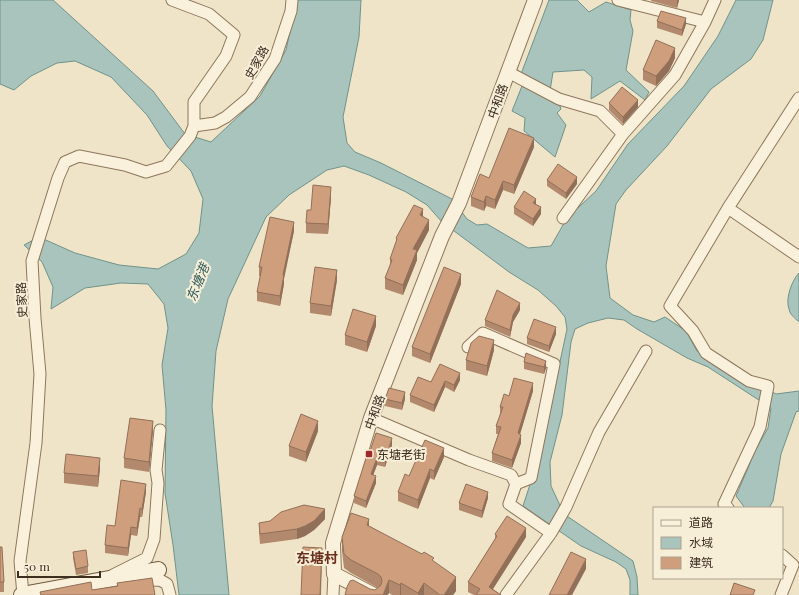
<svg xmlns="http://www.w3.org/2000/svg" width="799" height="595" font-family="'Playfair Display','Noto Sans SC',serif">
	<style>
		.water { fill: #a9c4bc; stroke: #6f938a }
		.lines { fill: none; stroke-linecap: round; stroke-linejoin: round }
		.minor-casing { stroke: #8d765c; stroke-width: 13 }
		.tertiary-casing { stroke: #8d765c; stroke-width: 16 }
		.secondary-casing { stroke: #6f573f; stroke-width: 18 }
		.minor { stroke: #faf1dc; stroke-width: 11 }
		.tertiary { stroke: #faf1dc; stroke-width: 14 }
		.secondary { stroke: #faf1dc; stroke-width: 16 }
		.wall { fill: #b2896c }
		.shaded-wall { fill: #916f58 }
		.building { fill: #cf9f7d; stroke: #916f58 }
		.poi-dot { fill: #9e2a2b; stroke: #f7eed8; stroke-width: 1.5 }
		.labels { text-anchor: middle; dominant-baseline: central; stroke-width: 4; stroke-linejoin: round; paint-order: stroke }
		.street-label { font-size: 12px; fill: #3d2e20; stroke: #f7eed8 }
		.poi-label { font-size: 12px; fill: #3d2e20; stroke: #f7eed8; text-anchor: start }
		.water-label { font-size: 13px; font-style: italic; fill: #2f5d5a; stroke: #f7eed8 }
		.quarter-label { font-size: 14px; font-weight: bold; fill: #6b2e1e; stroke: #f7eed8 }
	</style>
	<rect width="100%" height="100%" fill="#f0e4c8"/>
	<path class="water" d="M0 0H53L153 91 185 134 211 142 260 96 286 50 297 0H361L359 37 343 117 347 143 355 152 381 163 452 199 467 219 477 225 487 224 528 248 551 246 567 218 596 191 628 144 684 86 718 36 736 0H773L763 40 751 59 711 89 667 146 626 190 616 204 606 266 610 298 633 315 654 322 665 317 686 331 697 351 776 394 799 391V411L796 412 781 454 773 501 769 508H745L736 496 756 449 768 428 771 408 708 367 687 358 637 329 624 320 608 318 588 323 575 329 571 342 562 415 550 462 551 486 564 514 633 561 637 577 638 595H630V580L626 569 616 562 581 546 523 506C543 448 554 389 567 329L565 317 556 306 538 290 509 272 442 222 427 205 406 192 369 175 344 166 327 170 289 195 266 217 228 299 216 351 212 406 229 595H179L173 545 165 493 166 410 162 365 168 328 164 304 148 284 121 283 85 288 51 309 53 287 42 262 24 245 39 237 75 253 119 265 158 269 186 254 199 233 203 199 191 171 167 146 147 115 111 77 75 61 57 63 31 76 14 90 0 84Z
		M549 0H577L589 12 606 2 631 10 630 20 633 31 626 70 649 92 645 100 620 81 591 99 592 77 584 70 553 72 550 91 521 74Z
		M522 86 560 106 561 109 557 113 566 125 555 157 524 131 525 118 512 111Z
		M799 273V322C795 318 790 315 789 309 785 299 792 280 799 273Z"/>
	<g class="lines">
		<defs>
			<path id="minor" d="M172 0 209 14 234 35 226 56 194 102V126
				M618 0 705 22
				M508 72 559 99 600 111 623 134
				M728 208 799 257
				M563 218 623 134 675 75 705 22 715 0
				M468 347 483 333 554 364 531 478 516 484 509 504 551 533
				M371 418 469 460 511 475 516 484
				M728 508 724 504 760 427 768 386 749 381 706 353 693 331 670 306 728 208 799 98
				M113 575 147 558 154 539 158 483 156 470 160 430
				M138 581 160 580 167 584 170 595
				M23 595 20 561 36 443 40 374 35 318 32 261 58 178 65 162 79 156 125 165 146 172 166 166 190 136 194 126 215 123 226 117 250 97 275 59 291 11 292 0
				M333 595 334 574
				M506 595 551 533 566 507 599 432 646 351
				M781 595 793 565 782 555"/>
			<path id="tertiary" d="M374 595 334 574 333 543 371 418 442 236 459 203 535 0"/>
			<path id="secondary" d="M22 595 158 570"/>
		</defs>
		<use href="#minor" class="minor-casing"/>
		<use href="#tertiary" class="tertiary-casing"/>
		<use href="#secondary" class="secondary-casing"/>
		<use href="#minor" class="minor"/>
		<use href="#tertiary" class="tertiary"/>
		<use href="#secondary" class="secondary"/>
	</g>
	<path class="wall" d="M651 0H679L677 8 651 1Z
		M657 21 686 24 682 36 657 28Z
		M675 58 669 71 656 86 643 80V70Z
		M609 103 638 107 623 124 609 110Z
		M534 147 514 194 503 190 495 209 486 206 484 211 471 206V197L489 178Z
		M547 180 577 184 566 199 547 186Z
		M331 197 328 234 306 233V223L311 210Z
		M536 204 541 214 533 226 514 214V207Z
		M423 217 429 230 417 253V260L403 295 385 289V278L390 267V259L396 242V238Z
		M294 231 284 275V284L280 306 257 301V292L261 276H259V267Z
		M337 280 331 316 310 313V303Z
		M461 284 430 363 412 356V347Z
		M520 310 513 322 510 337 485 326V320Z
		M376 326 367 352 345 345V335Z
		M556 334 549 352 527 344V338Z
		M494 350 487 376 466 370V360Z
		M526 353 546 368 544 374 524 369V362Z
		M440 364 460 380 454 392 445 387 434 412 410 402V395L431 382Z
		M533 391 520 434 521 443 512 468 492 461V453L498 434H496V426L500 415V407L509 396Z
		M385 399H405L402 410 385 406Z
		M153 431 149 472 124 468V458Z
		M318 431 306 462 289 456V446Z
		M392 445 385 467 377 465 373 475 376 483 366 508 354 503V496L368 457Z
		M444 457 434 480 430 478 418 509 398 501V492L409 476Z
		M100 468 98 487 64 483V473Z
		M146 492 142 517H140L137 536 131 535 128 556 105 553V545L115 526Z
		M488 498 482 518 459 510V503Z
		M325 519 314 530 305 536 297 539 260 544 259 532V523Z
		M369 526 434 562 456 591 453 595H392L389 593 370 589 375 590 378 588 351 573 344 568 342 551V537Z
		M495 534 526 537 493 589 501 595H474L468 592V582L495 539Z
		M0 547 4 582V592H0Z
		M73 552 88 566V573L76 575 73 558Z"/>
	<path class="shaded-wall" d="M677 0H679L677 8Z
		M686 18V24L682 36V30Z
		M675 48V58L669 71 656 86V76Z
		M638 100V107L623 124V117Z
		M534 138V147L514 194V185Z
		M577 177V184L566 199V193Z
		M503 181V190L495 209V200Z
		M331 187V197L328 234V224Z
		M486 196V206L484 211V202Z
		M536 199V205L533 203Z
		M541 207V214L533 226V219Z
		M423 209V219L420 215Z
		M429 220V230L417 253V260L403 295V285L413 249Z
		M294 222V231L283 284V275Z
		M337 270V280L331 316V306Z
		M461 274V284L430 363V354Z
		M284 275V284L280 306V296Z
		M520 303V310L513 322 510 337V330L513 315Z
		M376 316V326L367 352V342Z
		M556 327V334L549 352V346Z
		M494 340V350L487 376V366Z
		M546 361V368L544 374V367Z
		M460 373V380L454 392V385Z
		M445 381V387L434 412V405Z
		M533 383V391L518 441V433Z
		M405 392V399L402 410V403Z
		M153 421V431L149 472V462Z
		M318 421V431L306 462V452Z
		M521 435V443L512 468V460Z
		M392 438V445L385 467V461Z
		M444 448V457L434 480V471Z
		M100 458V468L98 487V476Z
		M377 458V465L371 481V474Z
		M430 469V478L418 509V500Z
		M376 476V483L366 508V501Z
		M146 484V492L142 517V509Z
		M488 492V498L482 518V511Z
		M140 508V517L137 536V528Z
		M325 509V519L314 530 305 536 297 539V529Z
		M369 519V533L367 525Z
		M131 527V535L128 556V548Z
		M526 528V537L489 595V587Z
		M322 548 321 595H320Z
		M586 559V569L572 595H567Z
		M456 577V591L453 595H444Z
		M389 580V593L388 595H383Z
		M401 583V595H400V585Z
		M424 583V595H418V593Z"/>
	<path class="building" d="M661 11 686 18 682 30 657 21Z
		M656 40 675 48 669 61 656 76 643 70Z
		M622 87 638 100 623 117 609 103Z
		M509 128 534 138 514 185 503 181 495 200 486 196 484 202 471 197 480 174 489 178Z
		M558 164 577 177 566 193 547 180Z
		M313 185 331 187 328 224 306 223 307 210H311Z
		M524 191 536 199 533 203 541 207 533 219 514 207Z
		M414 205 423 209 420 215 429 220 413 249 417 250 403 285 385 278 392 260 390 259 397 239 396 238Z
		M270 217 294 222 283 275H284L280 296 257 292 262 267H259Z
		M315 267 337 270 331 306 310 303Z
		M444 267 461 274 430 354 412 347Z
		M497 290 520 303 513 315 510 330 485 320Z
		M353 309 376 316 367 342 345 335Z
		M534 319 556 327 549 346 527 338Z
		M479 336 494 340 487 366 466 360 471 343Z
		M526 353 546 361 544 367 524 362Z
		M440 364 460 373 454 385 445 381 434 405 410 395 418 377 431 382Z
		M514 378 533 383 518 433 521 435 512 460 492 453 501 427 496 426 503 407H500L504 394 509 396Z
		M389 388 405 392 402 403 385 399Z
		M301 414 318 421 306 452 289 446Z
		M130 418 153 421 149 462 124 458Z
		M376 433 392 438 385 461 377 458 371 474 376 476 366 501 354 496 366 458V456L368 457Z
		M425 440 444 448 434 471 430 469 418 500 398 492 405 474 409 476Z
		M66 454 100 458 98 476 64 473Z
		M121 480 146 484 142 509 140 508 137 528 131 527 128 548 105 545 107 525 115 526Z
		M466 484 488 492 482 511 459 503Z
		M304 505 325 509 314 521 305 526 297 529 260 534 259 523 270 521 281 512Z
		M351 513 369 519 367 525 422 554 424 552 434 558 432 560 456 577 444 595H440L424 583 418 593 401 583 400 585 389 580 383 595H345L347 587 350 581 353 580 370 589 375 590 381 585 382 581 381 577 378 574 351 560 344 554 342 537Z
		M507 516 526 528 489 587 501 595H476L480 589 468 582 497 536 495 534Z
		M0 547H2L4 582H0Z
		M303 547 322 548 320 595H301Z
		M86 550 88 566 76 569 73 552Z
		M571 552 586 559 567 595H549Z
		M152 578 155 595H41L40 592 91 582 92 590 118 586 117 583Z
		M734 583 755 590 753 595H730Z"/>
	<rect class="poi-dot" x="365" y="450" width="8" height="8" rx="2"/>
	<g class="labels">
		<g class="street-label">
			<text transform="translate(256 62) rotate(-61)">史家路</text>
			<text transform="translate(497 101) rotate(-70)">中和路</text>
			<text transform="translate(21 300) rotate(-93)">史家路</text>
			<text transform="translate(374 412) rotate(-70)">中和路</text>
		</g>
		<g class="poi-label">
			<text x="377" y="454">东塘老街</text>
		</g>
		<g class="water-label">
			<text transform="translate(197 282) rotate(-68)">东塘港</text>
		</g>
		<g class="quarter-label">
			<text x="317" y="557">东塘村</text>
		</g>
	</g>
	<rect x="653" y="507" width="130" height="72" fill="#f7eed8" stroke="#ada18e"/>
	<rect x="661" y="520" width="20" height="6" fill="#faf1dc" stroke="#ada18e"/>
	<text x="689" y="527" font-size="12" fill="#3d2e20">道路</text>
	<rect x="661" y="537" width="20" height="12" fill="#a9c4bc" stroke="#ada18e"/>
	<text x="689" y="547" font-size="12" fill="#3d2e20">水域</text>
	<rect x="661" y="557" width="20" height="12" fill="#cf9f7d" stroke="#ada18e"/>
	<text x="689" y="567" font-size="12" fill="#3d2e20">建筑</text>
	<path d="M18 571v6h82v-6" fill="none" stroke="#3d2e20" stroke-width="2"/>
	<text x="24" y="571" font-size="12" fill="#3d2e20" stroke="#f7eed8" stroke-width="3" paint-order="stroke">50 m</text>
</svg>
